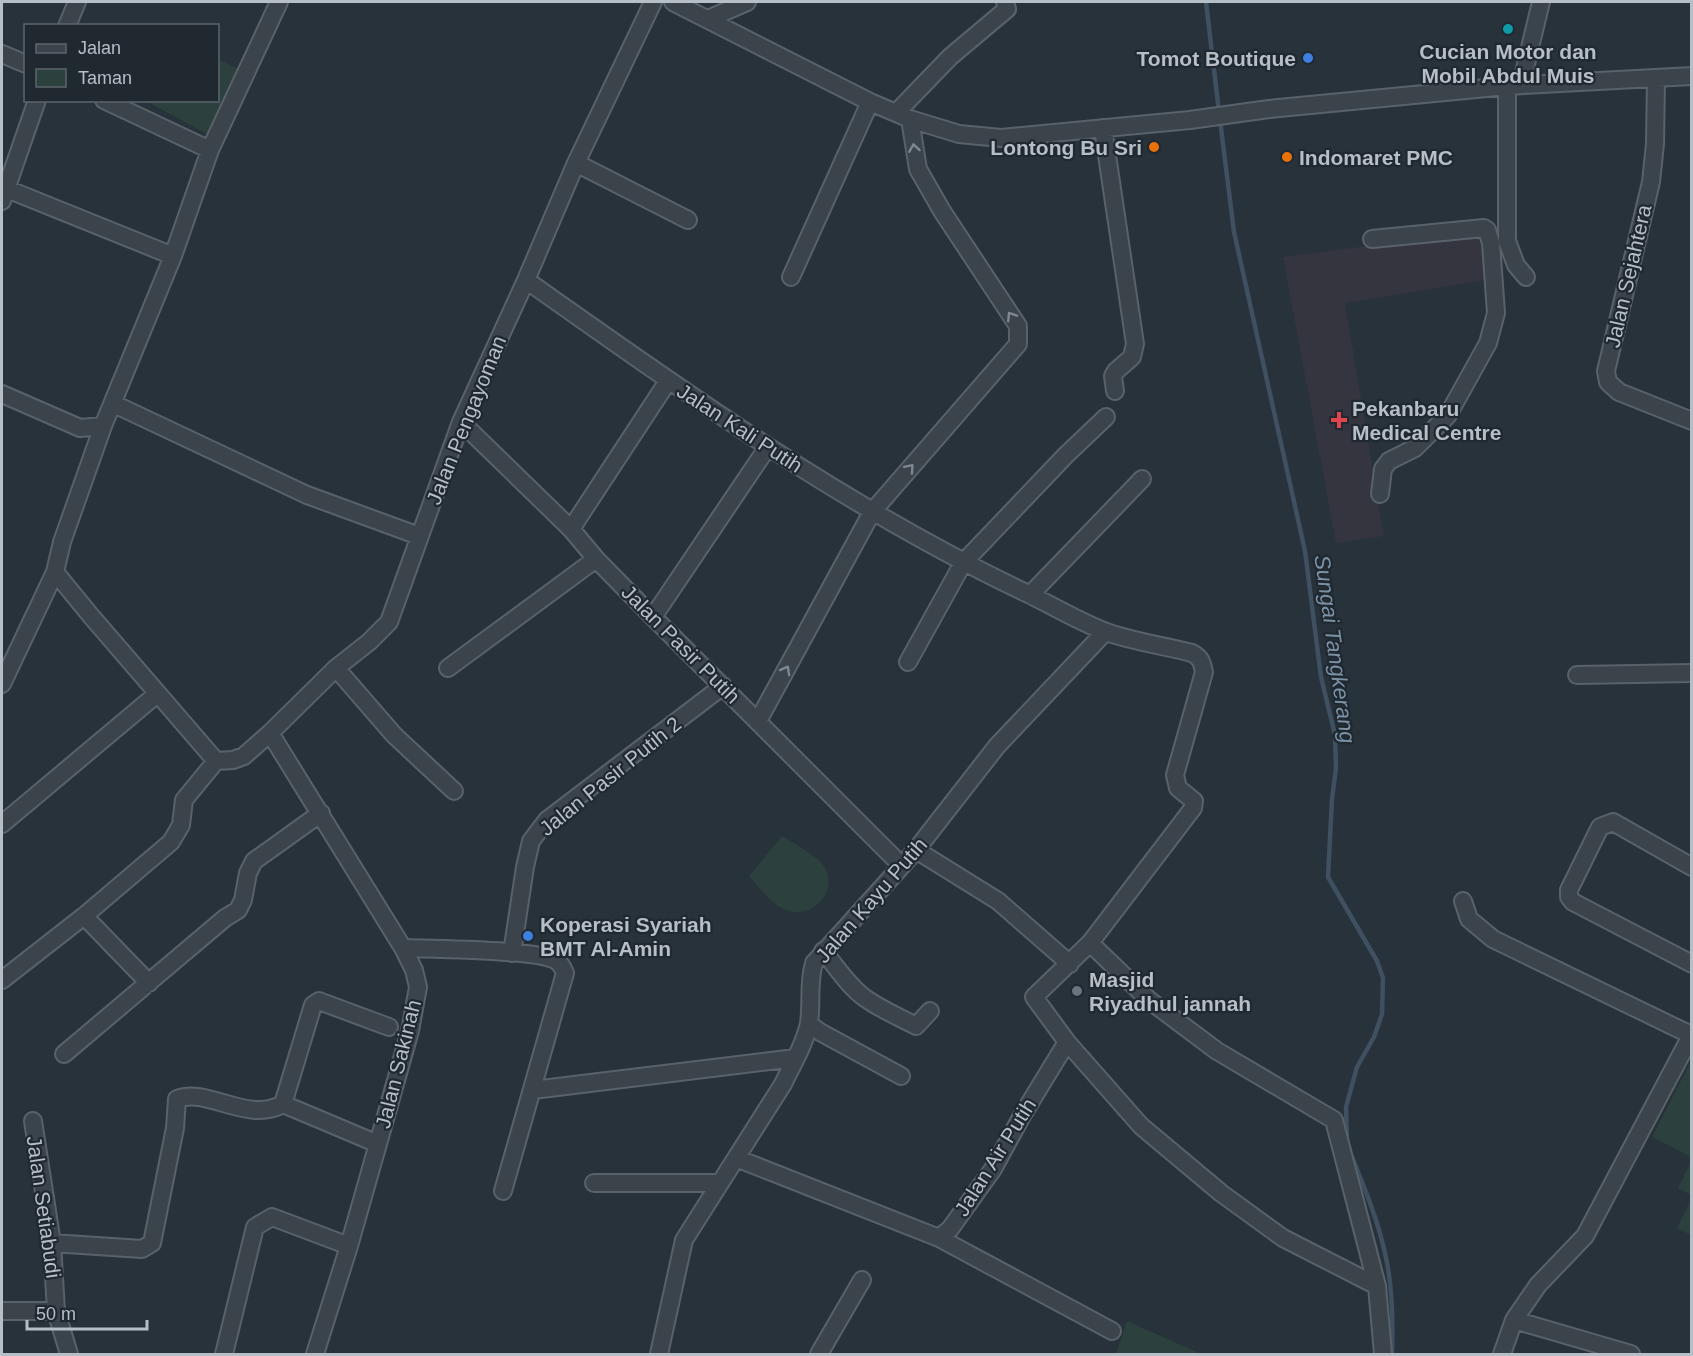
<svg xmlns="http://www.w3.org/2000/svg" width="1693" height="1356" font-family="Arial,sans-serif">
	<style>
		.medical { fill: #353540 }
		.green { fill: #2c403e }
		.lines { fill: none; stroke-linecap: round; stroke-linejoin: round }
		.stream { stroke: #3f5161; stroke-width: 4.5 }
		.minor-casing { stroke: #596169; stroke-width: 20 }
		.minor { stroke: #3b434b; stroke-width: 16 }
		.oneway { stroke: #7f878f }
		.culture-dot { fill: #0f9aa8; stroke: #202830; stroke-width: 2 }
		.shop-dot { fill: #3f7fe0; stroke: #202830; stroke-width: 2 }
		.food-dot { fill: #e8710a; stroke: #202830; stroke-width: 2 }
		.health-dot { fill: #e0444e; stroke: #202830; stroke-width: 2 }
		.worship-dot { fill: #6b7280; stroke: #202830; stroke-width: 2 }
		.labels { text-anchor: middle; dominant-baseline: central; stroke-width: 4.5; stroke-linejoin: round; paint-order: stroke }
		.poi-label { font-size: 21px; font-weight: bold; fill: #b6bec6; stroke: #202830; text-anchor: start }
		.street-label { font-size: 21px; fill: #b6bec6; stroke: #202830 }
		.water-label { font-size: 22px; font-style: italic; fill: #7b92a6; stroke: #202830 }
	</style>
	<rect width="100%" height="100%" fill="#27323b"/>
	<path class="medical" d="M1482 231 1487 280 1345 303 1384 536 1336 543 1283 257Z"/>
	<path class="green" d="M218 59 240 70 207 134 148 102 218 100Z
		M782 836C793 843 816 855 823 865 841 889 813 920 786 910 771 904 759 887 749 876Z
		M1691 1061 1692 1157H1691L1652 1137Z
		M1691 1161 1692 1195H1691L1678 1188Z
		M1691 1199V1235L1677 1228Z
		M1127 1321 1201 1354H1116Z"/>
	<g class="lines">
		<path class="stream" d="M1206 2 1219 112
			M1220 120 1234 232 1305 551 1321 677 1335 735 1336 768 1332 799 1328 877 1377 961 1383 978 1382 1014 1374 1037 1357 1067 1346 1107 1347 1143
			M1352 1157C1365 1189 1379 1223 1386 1258 1393 1289 1393 1323 1392 1354"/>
		<defs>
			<path id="minor" d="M279 2 210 150 173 256 103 426 62 542 55 572 91 616 216 761 233 760 244 756 270 733 336 668 369 642 389 622 461 422 526 280 576 163 653 2
				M673 2 870 102 910 119 959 134 1001 138 1190 120 1269 109 1507 86 1692 76
				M708 19 747 2
				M67 26 77 2
				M2 54 26 64
				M1656 78 1655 144 1651 182 1606 371 1608 382 1619 392 1692 421
				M1521 85 1541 2
				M1507 86V241L1516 265 1526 277
				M104 100 210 150
				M896 113 950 57 1007 9 1005 2
				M1103 128 1135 344 1132 357 1116 371 1113 376 1115 391
				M576 163 688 220
				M2 187 173 256
				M2 201 37 100
				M1372 239 1484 228 1487 230 1491 243 1496 313 1488 343 1448 415 1415 448 1389 461 1383 469 1380 494
				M791 277 870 102
				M526 280C687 394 844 506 1022 591 1050 604 1076 620 1104 631 1129 641 1166 646 1192 653 1201 658 1202 662 1204 672L1175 775 1178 788 1194 801 1193 808 1090 943 1034 997 1067 1042 1141 1126 1221 1193 1283 1238 1377 1286
				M2 394 80 428 103 426
				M114 404 307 495 419 536
				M461 422 571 529 596 559 653 617 901 865
				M571 529 668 381
				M1030 595 1142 479
				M653 617 767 448
				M908 662 963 563 1066 455 1106 417
				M336 668 394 735 454 791
				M448 668 596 559
				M1577 675 1692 673
				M2 684 55 572
				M758 721 872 512 1018 344V326L942 211 918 169 910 119
				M270 733 403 948 414 970 418 987 410 1031 349 1246 315 1354
				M2 824 157 694
				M916 850 998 901 1070 964
				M1692 867 1613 822 1600 827 1569 890V897L1573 902 1692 964
				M1463 901 1469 919 1493 939 1691 1035
				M84 916 149 983
				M1090 943 1149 1000 1217 1051 1334 1120 1377 1286 1383 1354
				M403 948C431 949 538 949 557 961 561 964 563 968 565 973L503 1191
				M823 951C836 966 848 986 865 998 880 1009 899 1017 916 1026L930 1011
				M512 953 525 867 531 841 547 820 723 686
				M2 980 84 916 171 842 181 825 184 800 216 761
				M809 1024 820 1032 901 1076
				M64 1054 225 918 238 910 243 900 248 873 254 861 321 813
				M533 1090 795 1058
				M283 1104 378 1144
				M736 1158 939 1238 950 1229 993 1169 1023 1114 1067 1042
				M594 1183H719
				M939 1238 1112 1331
				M52 1243 142 1249 152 1243 175 1128 177 1099C208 1087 247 1124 283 1104L313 1005 319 1001 389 1027
				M2 1311H56L52 1243 33 1121
				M56 1311 69 1354
				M1514 1320 1631 1354
				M224 1354 255 1227 272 1217 349 1246
				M659 1354 684 1240 783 1084C792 1065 805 1044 809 1023 812 1003 808 983 814 963L916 850 997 746 1105 632
				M819 1354 862 1280
				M1502 1354 1514 1320 1538 1285 1585 1236 1692 1034"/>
		</defs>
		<use href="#minor" class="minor-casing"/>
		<use href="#minor" class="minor"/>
	</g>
	<defs><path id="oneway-chevron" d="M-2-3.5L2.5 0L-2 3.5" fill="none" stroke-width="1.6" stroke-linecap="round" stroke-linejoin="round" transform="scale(1.5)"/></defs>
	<g class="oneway">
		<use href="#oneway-chevron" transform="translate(914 148) rotate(-99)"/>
		<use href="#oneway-chevron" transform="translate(1011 316) rotate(-123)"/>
		<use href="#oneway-chevron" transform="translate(910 468) rotate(-49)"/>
		<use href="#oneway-chevron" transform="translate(786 670) rotate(-61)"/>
	</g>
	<circle class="culture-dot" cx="1508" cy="29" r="6"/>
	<g class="shop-dot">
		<circle cx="1308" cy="58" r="6"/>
		<circle cx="528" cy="936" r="6"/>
	</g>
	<g class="food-dot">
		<circle cx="1154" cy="147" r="6"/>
		<circle cx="1287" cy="157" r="6"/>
	</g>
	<path class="health-dot" d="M1336 411h6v6h6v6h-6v6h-6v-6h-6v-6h6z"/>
	<circle class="worship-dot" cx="1077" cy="991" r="6"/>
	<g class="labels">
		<g class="poi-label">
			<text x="1508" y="51" text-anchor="middle">Cucian Motor dan<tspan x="1508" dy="24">Mobil Abdul Muis</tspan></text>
			<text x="1296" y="58" text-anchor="end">Tomot Boutique</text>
			<text x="1142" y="147" text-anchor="end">Lontong Bu Sri</text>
			<text x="1299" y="157">Indomaret PMC</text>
			<text x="1352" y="408">Pekanbaru<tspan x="1352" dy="24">Medical Centre</tspan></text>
			<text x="540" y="924">Koperasi Syariah<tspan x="540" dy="24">BMT Al-Amin</tspan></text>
			<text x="1089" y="979">Masjid<tspan x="1089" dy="24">Riyadhul jannah</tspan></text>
		</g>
		<g class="street-label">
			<text transform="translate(1628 276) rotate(-77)">Jalan Sejahtera</text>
			<text transform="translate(466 420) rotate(-68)">Jalan Pengayoman</text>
			<text transform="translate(740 428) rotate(33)">Jalan Kali Putih</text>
			<text transform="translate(681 644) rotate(45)">Jalan Pasir Putih</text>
			<text transform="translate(610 776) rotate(-39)">Jalan Pasir Putih 2</text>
			<text transform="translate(871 900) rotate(-49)">Jalan Kayu Putih</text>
			<text transform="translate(398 1064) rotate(-76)">Jalan Sakinah</text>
			<text transform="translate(995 1157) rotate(-58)">Jalan Air Putih</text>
			<text transform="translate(44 1207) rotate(82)">Jalan Setiabudi</text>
		</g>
		<g class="water-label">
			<text transform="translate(1335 649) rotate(82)">Sungai Tangkerang</text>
		</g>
	</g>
	<rect width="1693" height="1356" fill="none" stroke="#b6bec6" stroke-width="6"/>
	<rect x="24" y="24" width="195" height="78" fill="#202830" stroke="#5c646c" stroke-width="1.5"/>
	<rect x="36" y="44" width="30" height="9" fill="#3b434b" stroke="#5c646c" stroke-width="1.5"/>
	<text x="78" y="54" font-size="18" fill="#b6bec6">Jalan</text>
	<rect x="36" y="69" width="30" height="18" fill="#2c403e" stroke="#5c646c" stroke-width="1.5"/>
	<text x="78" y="84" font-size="18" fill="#b6bec6">Taman</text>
	<path d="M27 1320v9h120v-9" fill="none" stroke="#b6bec6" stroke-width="3"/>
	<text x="36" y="1320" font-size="18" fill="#b6bec6" stroke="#202830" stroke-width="4.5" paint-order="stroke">50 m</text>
</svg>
